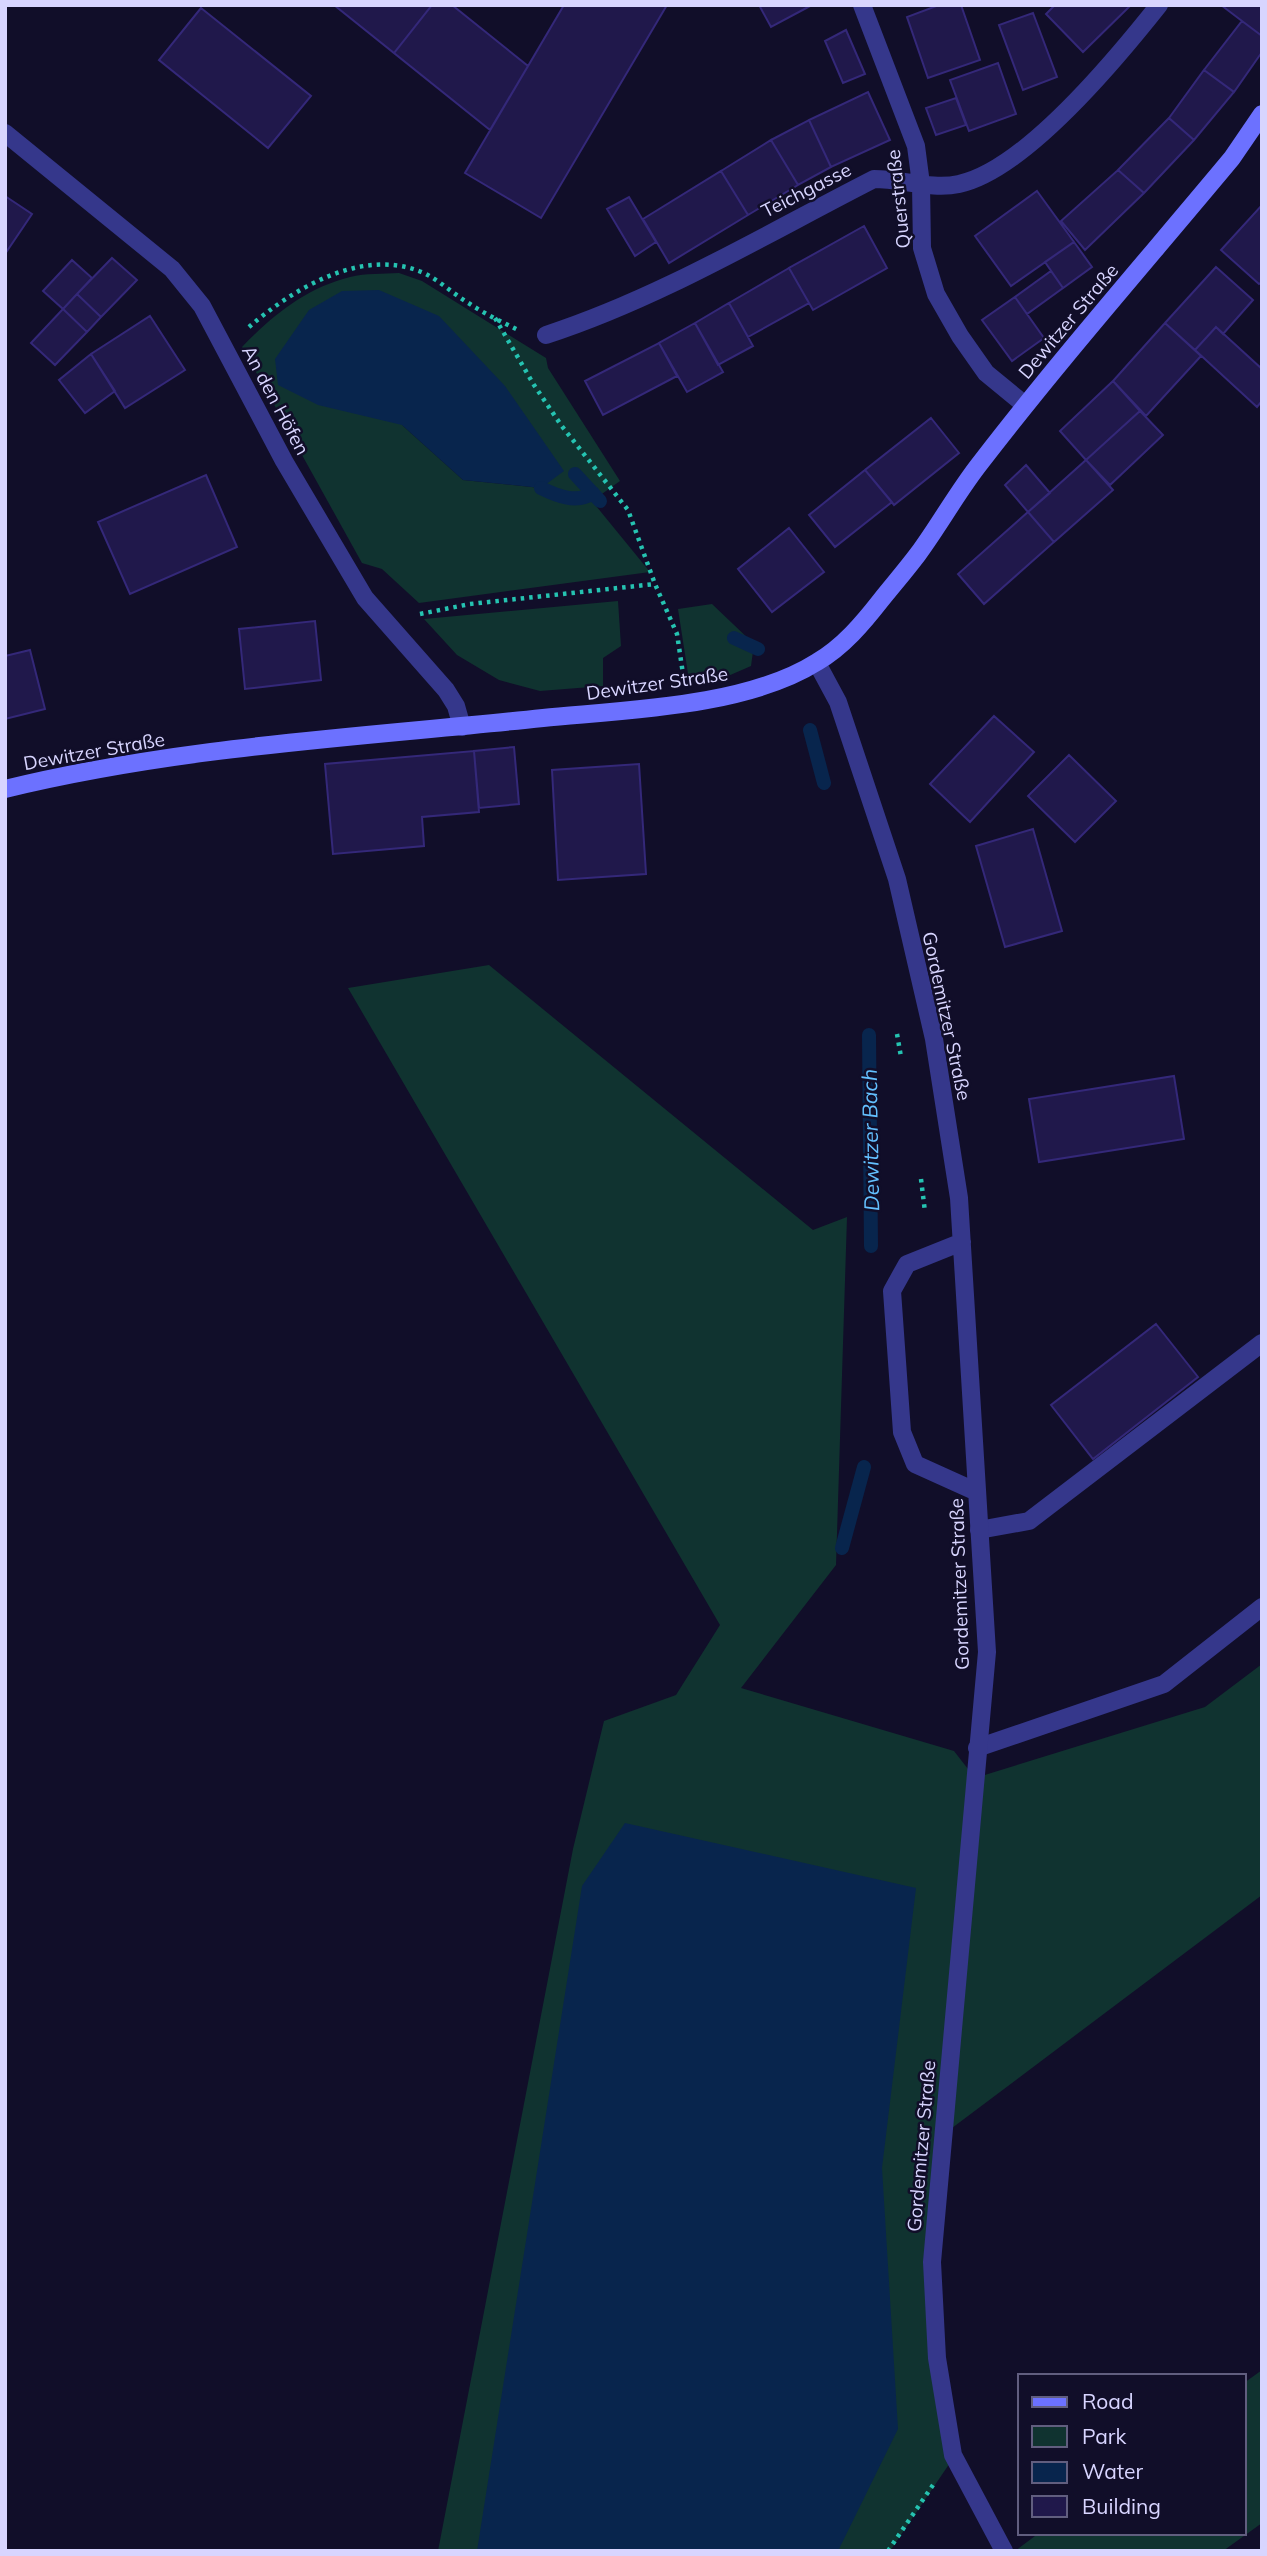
<svg xmlns="http://www.w3.org/2000/svg" width="1267" height="2556" font-family="Mulish,sans-serif">
	<style>
		.green { fill: #103330; fill-rule: evenodd }
		.water { fill: #08254d }
		.lines { fill: none; stroke-linecap: round; stroke-linejoin: round }
		.stream { stroke: #08254d; stroke-width: 14 }
		.building { fill: #20184b; stroke: #342879; stroke-width: 2 }
		.path { stroke: #25c3b1; stroke-width: 4.5; stroke-dasharray: 3.5 5; stroke-linecap: butt }
		.lane { stroke: #35378b; stroke-width: 18 }
		.street { stroke: #35378b; stroke-width: 18 }
		.secondary { stroke: #6c71ff; stroke-width: 18 }
		.labels { text-anchor: middle; dominant-baseline: central; stroke-width: 5; stroke-linejoin: round; paint-order: stroke }
		.street-label { font-size: 19px; fill: #d8d5ff; stroke: #110e29 }
		.water-label { font-size: 21px; font-style: italic; fill: #63c0ff; stroke: #110e29 }
	</style>
	<rect width="100%" height="100%" fill="#110e29"/>
	<path class="green" d="M399 273 422 281 546 358 548 368 620 481 592 501 650 572 419 603 382 569 362 563 242 347C273 315 306 288 350 277 366 273 383 274 399 273ZM402 425 541 488 463 480Z
		M618 601 621 646 603 658V686L540 691 499 680 457 655 424 619Z
		M712 604 754 644 751 666 728 676 689 680 678 609Z
		M489 965 813 1230 847 1217 836 1565 741 1688 954 1751 975 1778 1205 1707 1262 1664V1895L944 2134 931 2263 954 2457 890 2551H438L573 1849 604 1721 676 1695 720 1625 348 988Z
		M1262 2370V2523L1223 2551H1015L1039 2533H1244V2383Z"/>
	<path class="water" d="M379 290 439 316 505 386 564 471 541 488 463 480 402 425 318 405 278 385 275 359 309 310 342 291Z
		M625 1823 916 1888 882 2168 898 2429 838 2551H477L582 1886Z"/>
	<g class="lines">
		<path class="stream" d="M575 474 600 501
			M541 488C557 496 577 504 593 493
			M734 638 758 649
			M810 730 824 783
			M869 1035 871 1246
			M842 1548 864 1467"/>
	</g>
	<path class="building" d="M334 5H432L394 53Z
		M432 5H452L528 66 490 130 394 53Z
		M564 5H667L541 218 465 173Z
		M759 5H812L771 27Z
		M939 5H961L980 60 928 78 907 17Z
		M1055 5H1131L1083 52 1046 14Z
		M1221 5H1262V36L1242 21Z
		M201 8 311 96 268 148 159 60Z
		M1033 13 1057 77 1023 90 999 25Z
		M1242 21 1262 36V52L1234 92 1204 70Z
		M846 30 865 74 843 83 825 41Z
		M998 63 1016 114 969 131 950 80Z
		M1204 70 1234 92 1194 140 1169 118Z
		M868 92 890 140 831 167 809 120Z
		M956 98 966 125 936 135 926 108Z
		M1169 118 1194 140 1144 193 1118 170Z
		M809 120 831 167 798 185 771 140Z
		M771 140 798 185 748 215 721 171Z
		M1118 170 1144 193 1085 250 1061 221Z
		M721 171 748 215 669 263 643 219Z
		M1037 191 1074 242 1011 286 975 236Z
		M5 196 32 214 5 254Z
		M629 197 656 242 635 256 607 209Z
		M1262 205V282L1259 284 1221 250Z
		M864 226 887 268 813 310 789 268Z
		M1074 242 1092 267 1063 288 1045 262Z
		M112 258 137 280 101 317 77 294Z
		M72 260 92 278 63 309 43 291Z
		M1216 267 1253 300 1223 334 1216 327 1195 350 1165 323Z
		M789 268 809 303 748 337 729 303Z
		M1051 271 1063 288 1027 314 1015 297Z
		M77 294 101 317 87 332 63 309Z
		M1015 297 1044 338 1012 361 982 320Z
		M729 303 753 346 718 365 695 323Z
		M63 309 87 332 55 365 31 343Z
		M150 316 185 370 125 408 91 354Z
		M695 323 723 372 687 392 659 343Z
		M1165 323 1201 356 1146 416 1113 381Z
		M1216 327 1262 369V401L1257 407 1195 350Z
		M659 343 677 376 603 415 585 381Z
		M91 354 115 391 85 413 59 380Z
		M1113 381 1140 411 1086 460 1060 431Z
		M1140 411 1163 435 1110 485 1086 460Z
		M931 418 959 453 894 505 865 470Z
		M1086 460 1113 490 1054 542 1028 512Z
		M1026 465 1050 493 1028 512 1005 485Z
		M865 470 892 502 835 547 809 515Z
		M206 475 237 547 130 594 98 522Z
		M1028 512 1054 542 984 604 958 574Z
		M789 528 824 572 772 612 738 569Z
		M315 621 321 680 245 689 239 629Z
		M30 650 45 709 5 719V656Z
		M994 716 1034 752 970 822 930 784Z
		M514 747 519 804 479 808 474 751Z
		M474 751 479 812 422 817 424 846 333 854 325 764Z
		M1069 755 1116 801 1075 842 1028 796Z
		M639 764 646 874 558 880 552 770Z
		M1033 829 1062 931 1005 947 976 846Z
		M1174 1076 1184 1139 1039 1162 1029 1099Z
		M1156 1324 1198 1377 1093 1459 1051 1405Z"/>
	<g class="lines">
		<path class="path" d="M495 318 534 385 561 425 628 510 655 584 677 634 683 674
			M249 327C294 288 365 245 426 274 441 282 455 295 470 304 485 314 502 322 518 330
			M420 614 470 604 655 584
			M897 1034 901 1057
			M921 1179 925 1212
			M888 2551 933 2485"/>
		<path class="lane" d="M979 1530 1029 1521 1262 1343
			M977 1748 1164 1684 1262 1607"/>
		<path class="street" d="M862 5 916 146 921 184 922 248 936 294 960 336 986 373 1025 405
			M5 133 172 269 202 306 284 461 365 598 446 690 456 706 462 727
			M546 335C660 298 768 233 874 179 902 179 932 190 959 184 1025 170 1117 58 1159 5
			M817 663 838 702 897 879 934 1039 959 1198 987 1652 932 2262 937 2358 953 2455 1004 2551
			M962 1242 907 1264 892 1291 902 1432 915 1464 977 1492"/>
		<path class="secondary" d="M5 789C181 746 363 737 543 718 625 710 746 707 817 662 843 647 863 623 881 600 893 585 906 570 918 554 940 524 958 491 981 462 1061 358 1148 259 1232 158L1262 114"/>
	</g>
	<g class="labels">
		<g class="street-label">
			<text transform="translate(806 190) rotate(-27)">Teichgasse</text>
			<text transform="translate(898 199) rotate(-96)">Querstraße</text>
			<text transform="translate(1068 321) rotate(-50)">Dewitzer Straße</text>
			<text transform="translate(276 400) rotate(62)">An den Höfen</text>
			<text transform="translate(657 683) rotate(-8)">Dewitzer Straße</text>
			<text transform="translate(94 751) rotate(-10)">Dewitzer Straße</text>
			<text transform="translate(947 1016) rotate(78)">Gordemitzer Straße</text>
			<text transform="translate(959 1584) rotate(-92)">Gordemitzer Straße</text>
			<text transform="translate(921 2146) rotate(-85)">Gordemitzer Straße</text>
		</g>
		<g class="water-label">
			<text transform="translate(870 1140) rotate(-91)">Dewitzer Bach</text>
		</g>
	</g>
	<rect width="1267" height="2556" fill="none" stroke="#d8d5ff" stroke-width="14"/>
	<rect x="1018" y="2374" width="228" height="161" fill="#110e29" stroke="#615e7f" stroke-width="2"/>
	<rect x="1032" y="2397" width="35" height="10" fill="#6c71ff" stroke="#615e7f" stroke-width="2"/>
	<text x="1082" y="2409" font-size="21" fill="#d8d5ff">Road</text>
	<rect x="1032" y="2426" width="35" height="21" fill="#103330" stroke="#615e7f" stroke-width="2"/>
	<text x="1082" y="2444" font-size="21" fill="#d8d5ff">Park</text>
	<rect x="1032" y="2462" width="35" height="21" fill="#08254d" stroke="#615e7f" stroke-width="2"/>
	<text x="1082" y="2479" font-size="21" fill="#d8d5ff">Water</text>
	<rect x="1032" y="2496" width="35" height="21" fill="#20184b" stroke="#615e7f" stroke-width="2"/>
	<text x="1082" y="2514" font-size="21" fill="#d8d5ff">Building</text>
</svg>
